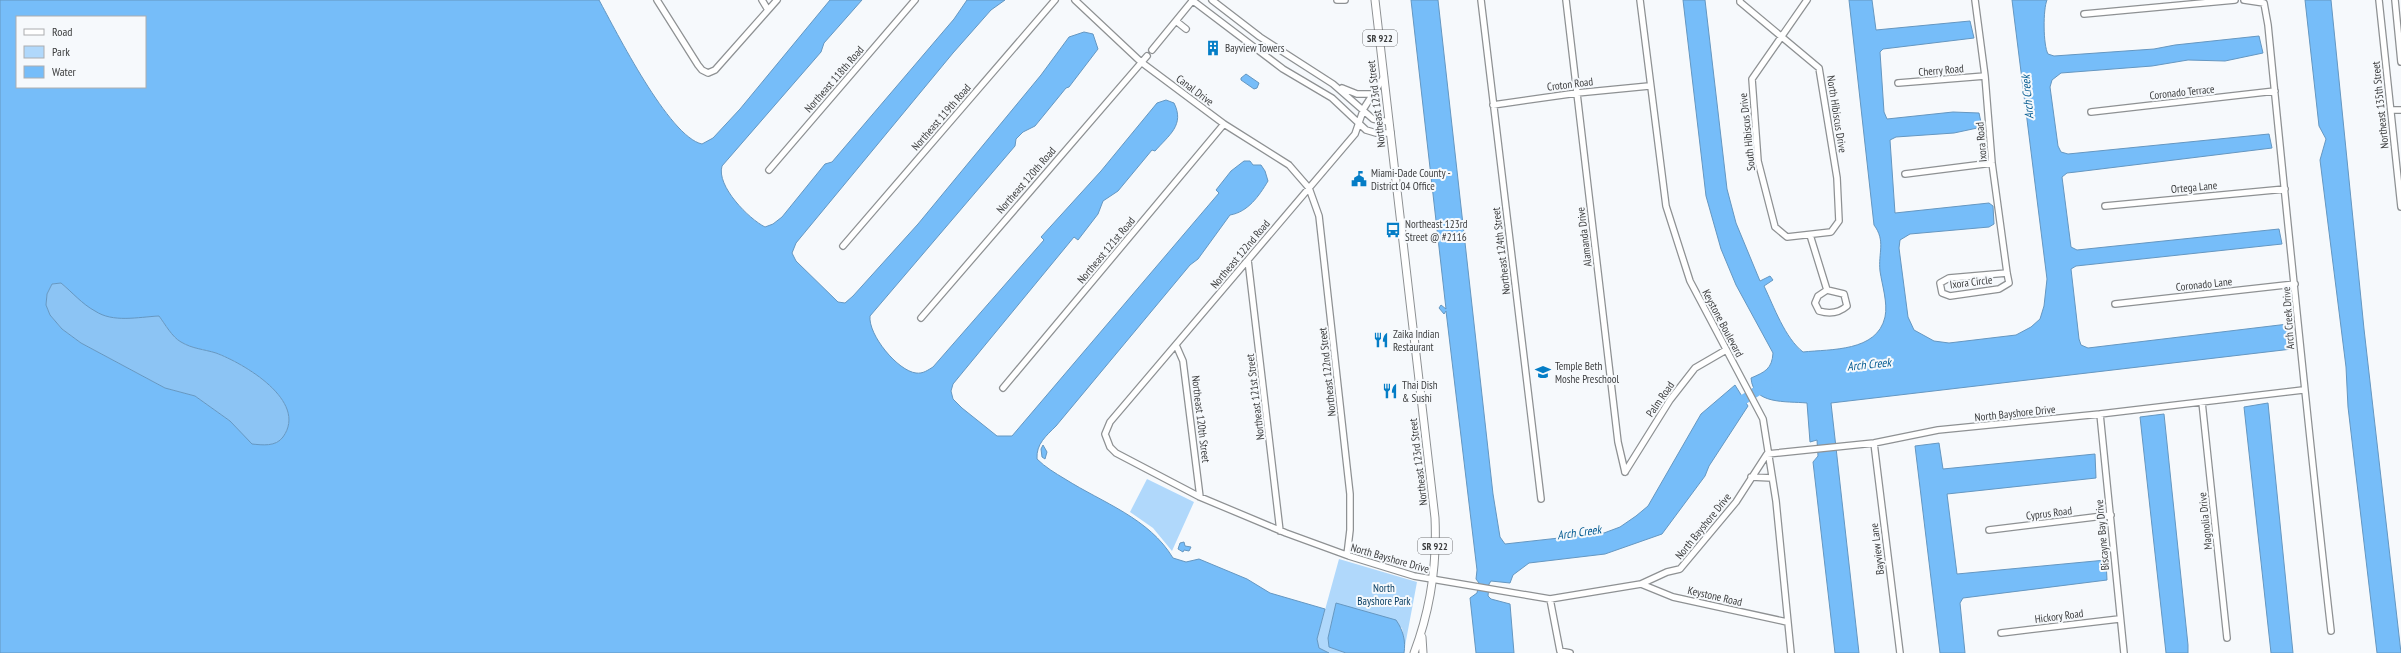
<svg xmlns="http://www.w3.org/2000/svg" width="2401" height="653" font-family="'PT Sans Narrow',sans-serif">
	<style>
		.green { fill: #b0d8fb }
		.forest { fill: #8cc4f4 }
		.water { fill: #76bdf9; stroke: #6597c1; fill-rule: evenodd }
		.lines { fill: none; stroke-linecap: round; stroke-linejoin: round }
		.river { stroke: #76bdf9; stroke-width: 10 }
		.minor-casing { stroke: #8e9193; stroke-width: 8 }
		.major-casing { stroke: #8e9193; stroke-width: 9 }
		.minor { stroke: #fff; stroke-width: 5.5 }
		.major { stroke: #fff; stroke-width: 7 }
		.labels { text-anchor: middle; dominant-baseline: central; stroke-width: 4; stroke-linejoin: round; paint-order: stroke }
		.shield { fill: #f6f9fc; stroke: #747577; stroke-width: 1 }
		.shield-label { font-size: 10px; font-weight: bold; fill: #3c3d3e }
		.poi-label { font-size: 11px; fill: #3c3d3e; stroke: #f6f9fc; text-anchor: start }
		.street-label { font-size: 11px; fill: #3c3d3e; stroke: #f6f9fc }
		.park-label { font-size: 11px; fill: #00385e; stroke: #f6f9fc }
		.water-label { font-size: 12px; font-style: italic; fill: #045b91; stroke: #f6f9fc }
	</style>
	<rect width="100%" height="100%" fill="#f6f9fc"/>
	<path class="green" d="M1147 479 1194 502 1172 551 1153 528 1130 512Z
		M1339 559 1417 582 1405 646 1402 628 1336 603 1328 638 1329 647 1346 653H1329L1319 648 1317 639Z"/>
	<path class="forest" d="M61 283C104 320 103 318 159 316 165 324 172 337 181 342 193 349 203 349 216 353 243 363 309 401 283 437 276 447 262 445 252 445L230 421 195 396 165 388 81 343 62 329 50 315 46 305 47 294 52 284Z"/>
	<path class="water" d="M0 0H599C616 31 669 137 702 144L713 138 740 109 830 0H862L824 43 821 52 722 166C716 186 749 219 765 227L773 224 782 217 825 164 832 162 954 19 967 0H1005L991 10 953 53 796 243 792 253 796 261 838 302 845 303 853 296 918 224 1041 75 1069 37 1084 32 1093 34 1098 49 1069 87 1066 88 1035 126 1023 132 1016 139 1015 146 870 316C868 335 898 371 916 373 923 374 928 370 933 367L1044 240 1041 237 1101 171 1157 103 1166 100 1174 103C1185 125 1169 135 1155 151L1152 150 1118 191 1103 201 1098 214 1078 240 1074 237 953 384 951 391 953 399 962 408 997 436H1012L1219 193 1216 190 1231 171 1244 161H1250L1253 165H1261L1265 171 1268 181C1259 196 1248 212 1230 215L1198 259 1190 265 1056 426C1046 436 1036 444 1037 459 1045 467 1055 473 1065 479 1103 503 1149 518 1173 558L1186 562 1199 559 1247 579 1270 593 1325 609 1317 639 1319 648 1329 653H0ZM17 17H145V87H17ZM61 283C72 292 82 304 95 311 113 323 138 317 159 316 165 324 172 337 181 342 193 349 203 349 216 353 243 363 309 401 283 437 276 447 262 445 252 444L230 421 195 396 165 388 81 343 62 329 50 315 46 305 47 294 52 284Z
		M1411 0H1438L1493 494 1500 537 1505 544 1604 533 1620 527 1636 516 1648 506 1701 414 1735 385 1748 406 1709 466 1705 476 1662 534 1605 554 1529 563 1513 575 1510 583 1491 581 1489 584 1488 596 1491 599 1510 604 1514 653H1476L1470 598 1477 593 1479 583 1476 579 1477 570 1446 311 1444 314 1439 308 1441 305 1446 309Z
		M1683 0H1705L1727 189 1736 223 1760 281 1770 276 1773 280 1764 286C1774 307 1785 338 1803 352 1831 349 1877 352 1885 317 1888 303 1882 285 1880 271 1878 253 1886 241 1874 225L1849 0H1872L1876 30 1970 21 1974 38 1883 49 1880 52 1884 112 1887 119 1953 112 1979 113 1982 127 1954 133 1896 137 1890 140 1895 213 1989 203 1993 206 1994 224 1989 227 1910 234 1900 240 1899 248 1908 317 1914 330 1934 341 1949 343 2016 335 2031 327 2040 319 2044 306 2047 279 2012 0H2047C2043 9 2043 45 2048 54L2054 56 2154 49 2175 45 2259 36 2263 53 2225 61 2188 60 2152 66 2061 73 2052 80 2050 87 2058 146 2061 152 2068 154 2269 134 2272 148 2076 172 2067 173 2062 177 2071 247 2077 250 2279 229 2282 244 2076 266 2071 269 2079 339 2081 345 2088 348 2288 324 2292 349 1831 403 1859 653H1835L1813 462 1818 456 1817 440 1810 442 1807 403C1786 401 1753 405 1751 378 1765 372 1772 369 1773 353L1736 285 1721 249 1706 196Z
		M2305 0H2331L2364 329 2401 653H2377L2348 407 2346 367 2320 160 2326 139 2319 126Z
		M1246 74 1259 83 1257 88 1254 89 1241 80V78Z
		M2268 403 2293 653H2271L2244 407Z
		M2164 414 2188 645V653H2166L2140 417Z
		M1939 443 1943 469 2095 454 2096 478 1947 494 1957 574 2106 560 2107 580 1963 598 1960 603 1965 653H1940L1915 446Z
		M1043 445 1047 452 1045 459 1042 457 1041 449Z
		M1184 542 1185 546 1191 547 1189 551 1184 550 1183 552 1178 549 1180 543Z
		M1336 603 1396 620C1403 630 1406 641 1404 653H1346L1329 647 1328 638Z"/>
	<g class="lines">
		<path class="river" d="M1733 406 1767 385"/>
		<defs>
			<path id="minor" d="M657 0 698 65 702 70 708 73 715 70 777 0
				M762 0 768 10
				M1075 0 1141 62 1224 124 1289 165 1309 188 1319 216 1350 494V530L1347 555
				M1192 0 1283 69 1332 98 1366 130 1376 133H1391
				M1212 0 1260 37 1333 84 1373 119 1389 122
				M1337 0H1345
				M1481 0 1541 499
				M1566 0 1618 442 1625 472
				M1640 0 1666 206 1690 281 1763 419 1776 501 1791 653
				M1740 0V2L1819 68 1837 178 1839 221 1831 232 1787 237 1775 227 1758 161 1752 79 1807 0
				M1975 0 1985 76 1992 163 2007 273 2009 283 1999 289 1950 296 1942 293 1940 283 1949 278 2007 273
				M2244 0 2264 3 2268 25C2288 227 2308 429 2331 631
				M2379 0 2401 207
				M2395 0 2401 62
				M2084 14 2235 0
				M1176 21 1186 29
				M1152 50 1193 0
				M1384 77 1364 108 1355 134 1110 422 1105 434 1110 447 1116 453 1200 497 1286 533 1349 556 1414 576 1550 599 1641 584 1667 572 1680 569 1736 502 1767 454 1874 443 1938 430 2100 414 2303 390
				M1898 83 1985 76
				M1342 88 1357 94H1372
				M1493 105 1577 93 1649 86
				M2391 110H2401
				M2091 112 2275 91
				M769 170 915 0
				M1905 174 1992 163
				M2105 206 2285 189
				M1810 235 1827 290 1818 296 1815 303 1819 311C1829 314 1839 313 1847 306L1844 294 1827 290
				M843 246 1055 0
				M1248 260 1280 531
				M2115 304 2295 284
				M921 318 1147 56
				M1176 345 1183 361 1200 497
				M1003 388 1224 124
				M2202 402 2227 638
				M2100 414 2124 653
				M1874 443 1900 653
				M1625 472 1670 400 1695 368 1726 350
				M1751 477 1772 478
				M1989 530 2111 515
				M1641 584 1673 597 1787 622
				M1550 599 1560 651 1570 653
				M2001 633 2119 619"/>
			<path id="major" d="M1375 0 1435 518C1437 563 1430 611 1414 653
				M1422 637 1423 653"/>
		</defs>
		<use href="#minor" class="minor-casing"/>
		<use href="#major" class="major-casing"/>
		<use href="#minor" class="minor"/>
		<use href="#major" class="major"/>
	</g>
	<defs>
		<symbol id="building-bare" viewBox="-9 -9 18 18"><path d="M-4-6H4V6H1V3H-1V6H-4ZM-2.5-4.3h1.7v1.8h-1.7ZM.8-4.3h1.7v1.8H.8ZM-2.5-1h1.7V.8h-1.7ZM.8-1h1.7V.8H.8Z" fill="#047dc6" stroke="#f6f9fc" stroke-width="2.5" paint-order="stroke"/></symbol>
		<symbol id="civic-bare" viewBox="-9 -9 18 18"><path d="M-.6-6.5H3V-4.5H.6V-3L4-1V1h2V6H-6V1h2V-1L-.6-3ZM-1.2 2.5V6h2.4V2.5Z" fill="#047dc6" stroke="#f6f9fc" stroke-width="2.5" paint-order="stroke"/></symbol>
		<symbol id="bus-bare" viewBox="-9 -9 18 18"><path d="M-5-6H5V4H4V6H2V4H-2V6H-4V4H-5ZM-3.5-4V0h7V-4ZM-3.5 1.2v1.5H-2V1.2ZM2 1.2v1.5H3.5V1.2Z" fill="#047dc6" stroke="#f6f9fc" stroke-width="2.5" paint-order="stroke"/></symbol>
		<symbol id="restaurant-bare" viewBox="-9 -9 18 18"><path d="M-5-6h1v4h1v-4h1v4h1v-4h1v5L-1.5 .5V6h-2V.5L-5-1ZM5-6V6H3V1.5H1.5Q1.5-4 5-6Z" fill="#047dc6" stroke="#f6f9fc" stroke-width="2.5" paint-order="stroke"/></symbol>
		<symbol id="school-bare" viewBox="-9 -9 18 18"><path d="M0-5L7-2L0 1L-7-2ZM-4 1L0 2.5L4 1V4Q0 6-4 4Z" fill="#047dc6" stroke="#f6f9fc" stroke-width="2.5" paint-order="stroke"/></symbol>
	</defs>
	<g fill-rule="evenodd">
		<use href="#building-bare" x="1202" y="37" width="22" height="22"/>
		<use href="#civic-bare" x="1348" y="168" width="22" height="22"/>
		<use href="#bus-bare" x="1382" y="219" width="22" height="22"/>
		<use href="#restaurant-bare" x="1370" y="329" width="22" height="22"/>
		<use href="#school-bare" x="1532" y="361" width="22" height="22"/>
		<use href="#restaurant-bare" x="1379" y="380" width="22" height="22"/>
	</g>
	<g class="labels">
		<g class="shield">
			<rect x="1363" y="30" width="34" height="16" rx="3"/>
			<rect x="1418" y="538" width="34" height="16" rx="3"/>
		</g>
		<g class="shield-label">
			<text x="1380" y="38">SR 922</text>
			<text x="1435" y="546">SR 922</text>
		</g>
		<g class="poi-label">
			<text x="1225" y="48">Bayview Towers</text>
			<text x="1371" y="173">Miami-Dade County -<tspan x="1371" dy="13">District 04 Office</tspan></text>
			<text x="1405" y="224">Northeast 123rd<tspan x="1405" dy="13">Street @ #2116</tspan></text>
			<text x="1393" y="334">Zaika Indian<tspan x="1393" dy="13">Restaurant</tspan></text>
			<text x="1555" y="366">Temple Beth<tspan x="1555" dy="13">Moshe Preschool</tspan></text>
			<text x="1402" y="385">Thai Dish<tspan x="1402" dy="13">&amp; Sushi</tspan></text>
		</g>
		<g class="street-label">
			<text transform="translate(1941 70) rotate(-5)">Cherry Road</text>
			<text transform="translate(834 79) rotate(-49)">Northeast 118th Road</text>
			<text transform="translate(1570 84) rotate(-7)">Croton Road</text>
			<text transform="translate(1195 90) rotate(37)">Canal Drive</text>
			<text transform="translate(2182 92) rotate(-6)">Coronado Terrace</text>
			<text transform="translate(1376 104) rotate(-97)">Northeast 123rd Street</text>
			<text transform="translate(2380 105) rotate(-96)">Northeast 135th Street</text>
			<text transform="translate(1837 114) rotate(81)">North Hibiscus Drive</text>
			<text transform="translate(941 117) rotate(-49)">Northeast 119th Road</text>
			<text transform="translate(1747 132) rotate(-96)">South Hibiscus Drive</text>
			<text transform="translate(1981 142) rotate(-95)">Ixora Road</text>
			<text transform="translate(1026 180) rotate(-49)">Northeast 120th Road</text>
			<text transform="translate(2194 187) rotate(-5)">Ortega Lane</text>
			<text transform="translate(1584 237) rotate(-97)">Alamanda Drive</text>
			<text transform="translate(1106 250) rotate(-50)">Northeast 121st Road</text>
			<text transform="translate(1501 251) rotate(-97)">Northeast 124th Street</text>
			<text transform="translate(1240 254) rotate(-50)">Northeast 122nd Road</text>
			<text transform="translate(1971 282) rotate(-7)">Ixora Circle</text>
			<text transform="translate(2204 284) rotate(-6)">Coronado Lane</text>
			<text transform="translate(2288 318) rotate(-94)">Arch Creek Drive</text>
			<text transform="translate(1723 323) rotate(62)">Keystone Boulevard</text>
			<text transform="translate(1327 372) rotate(-96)">Northeast 122nd Street</text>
			<text transform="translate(1255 397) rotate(-97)">Northeast 121st Street</text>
			<text transform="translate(1660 399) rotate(-55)">Palm Road</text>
			<text transform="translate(2015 413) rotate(-6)">North Bayshore Drive</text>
			<text transform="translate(1201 419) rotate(83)">Northeast 120th Street</text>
			<text transform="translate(1418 462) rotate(-97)">Northeast 123rd Street</text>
			<text transform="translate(2049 513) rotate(-7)">Cyprus Road</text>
			<text transform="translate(2205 521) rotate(-96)">Magnolia Drive</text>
			<text transform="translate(1703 526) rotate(-51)">North Bayshore Drive</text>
			<text transform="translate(2102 535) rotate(-95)">Biscayne Bay Drive</text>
			<text transform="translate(1877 549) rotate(-97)">Bayview Lane</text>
			<text transform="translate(1390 558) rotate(16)">North Bayshore Drive</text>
			<text transform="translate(1715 596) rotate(13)">Keystone Road</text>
			<text transform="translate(2059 616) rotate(-7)">Hickory Road</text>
		</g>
		<g class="park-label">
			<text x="1384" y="588">North<tspan x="1384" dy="13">Bayshore Park</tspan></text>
		</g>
		<g class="water-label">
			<text transform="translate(2027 97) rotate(-95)">Arch Creek</text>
			<text transform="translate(1869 364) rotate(-6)">Arch Creek</text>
			<text transform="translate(1579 532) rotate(-8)">Arch Creek</text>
		</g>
	</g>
	<rect x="16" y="16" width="130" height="72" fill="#f6f9fc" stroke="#acaeb0"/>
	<rect x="24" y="29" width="20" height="6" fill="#ffffff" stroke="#acaeb0"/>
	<text x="52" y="36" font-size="12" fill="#3c3d3e">Road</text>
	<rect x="24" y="46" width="20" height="12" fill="#b0d8fb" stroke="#acaeb0"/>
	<text x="52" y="56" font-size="12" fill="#3c3d3e">Park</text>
	<rect x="24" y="66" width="20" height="12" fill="#76bdf9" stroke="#acaeb0"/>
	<text x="52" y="76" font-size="12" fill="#3c3d3e">Water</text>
</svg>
